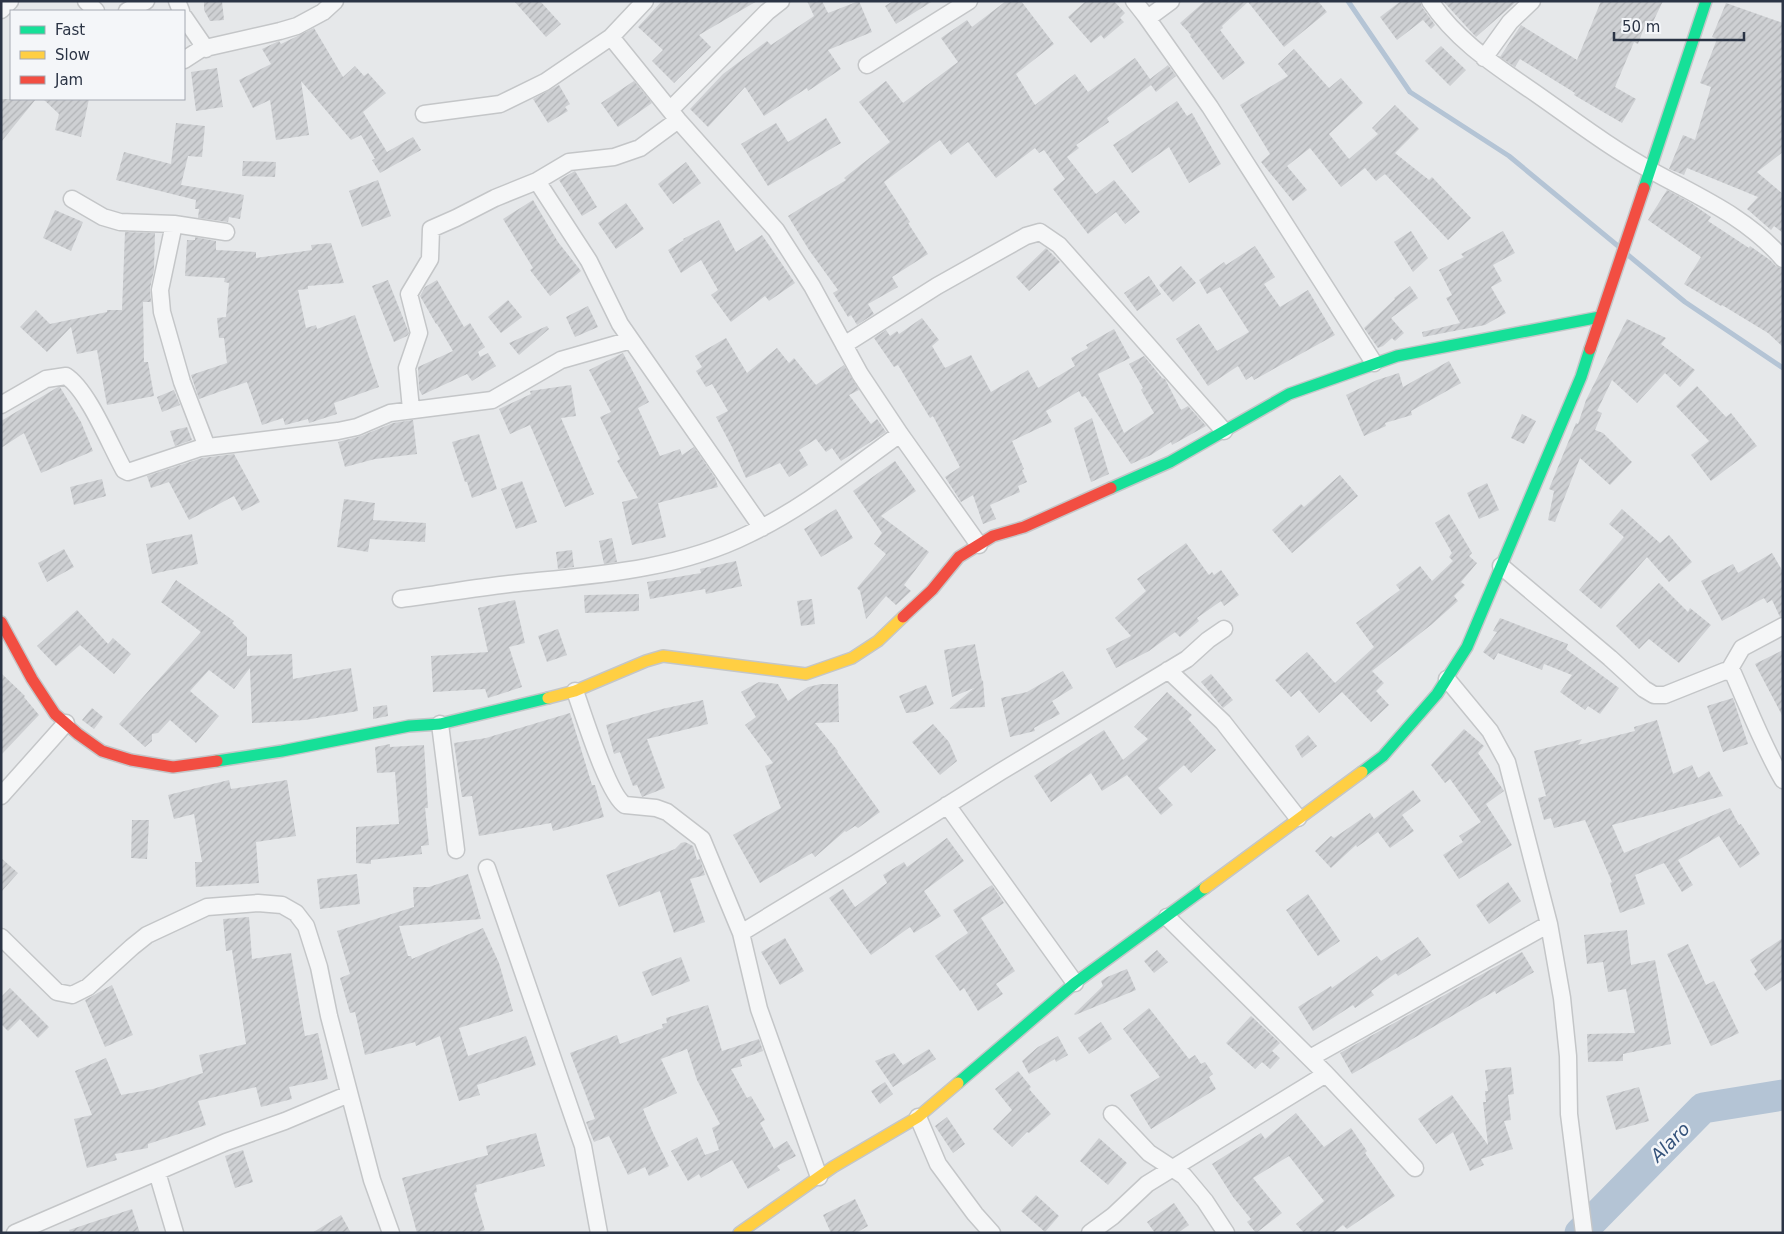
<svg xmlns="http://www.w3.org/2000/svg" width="1784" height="1234" font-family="'DejaVu Sans',sans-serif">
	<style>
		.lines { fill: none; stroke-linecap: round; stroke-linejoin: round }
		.stream { stroke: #b4c4d5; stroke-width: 5 }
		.river { stroke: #b4c4d5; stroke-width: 31 }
		.building { fill: url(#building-hatch) }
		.street-casing { stroke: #c4c6c8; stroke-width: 19 }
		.fast-casing { stroke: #c4c6c8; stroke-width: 14 }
		.slow-casing { stroke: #c4c6c8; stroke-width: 14 }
		.jam-casing { stroke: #c4c6c8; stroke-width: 14 }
		.street { stroke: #f5f6f7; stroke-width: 16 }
		.fast { stroke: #16e098; stroke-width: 11 }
		.slow { stroke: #ffcf43; stroke-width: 11 }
		.jam { stroke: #f24e42; stroke-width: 11 }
		.labels { text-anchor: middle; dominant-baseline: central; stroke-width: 5; stroke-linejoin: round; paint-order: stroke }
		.water-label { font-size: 18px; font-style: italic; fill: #34527a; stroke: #f4f6f9 }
	</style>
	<defs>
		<pattern id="building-hatch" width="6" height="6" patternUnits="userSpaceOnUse" patternTransform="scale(1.25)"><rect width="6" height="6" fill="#ced0d3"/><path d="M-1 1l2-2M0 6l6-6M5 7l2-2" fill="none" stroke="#b1b3b6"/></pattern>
	</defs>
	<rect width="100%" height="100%" fill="#e6e8ea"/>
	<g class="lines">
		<path class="stream" d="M1348 1 1410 92 1509 156 1618 246
			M1628 255 1685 302 1783 368"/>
		<path class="river" d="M1580 1233 1703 1108 1783 1095"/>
	</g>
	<path class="building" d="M204 1H222L224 20 210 21 204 10Z
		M514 1H540L561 24 546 37Z
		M662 1H757L699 35 711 47 674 83 652 61 663 50 638 27Z
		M807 1H822L828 13 859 1 872 32 828 50 841 69 808 91 807 88 764 116 745 87 708 127 690 109 723 74 767 41 771 45 814 16Z
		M893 1H933L896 24 885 6Z
		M1006 1H1021L1054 44 1016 74 1035 105 1075 74 1088 92 1135 58 1150 79 1168 65 1176 76 1156 92 1151 85 1107 118 1109 122 1076 145 1079 148 1067 157 1096 194 1114 180 1140 212 1125 224 1116 212 1088 234 1053 189 1065 179 1044 150 1039 153 1035 148 996 178 968 142 951 155 940 140 884 182 910 222 908 223 928 254 892 277 898 287 868 304 874 314 857 325 851 315 848 317 833 293 838 290 809 250 788 216 846 180 844 178 890 142 859 102 886 81 903 103 958 62 941 38 967 20 972 27Z
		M1086 1H1114L1125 13 1120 18 1124 22 1104 39 1101 35 1091 43 1068 17Z
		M1205 1H1318L1327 12 1284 47 1248 2 1222 26 1223 28 1220 30 1245 63 1223 80 1190 36 1191 35 1180 23Z
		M1401 1H1420L1422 7 1435 25 1431 29 1423 20 1397 40 1380 17Z
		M1443 1H1517L1476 37Z
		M1601 1H1663L1650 28 1645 25 1638 44 1634 42 1615 87 1636 99 1622 123 1574 95 1575 93 1520 59 1515 67 1500 57 1521 25 1577 60Z
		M1726 3 1783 23V152L1757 172 1783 194V233L1774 226 1771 230 1747 209 1758 197 1687 168 1684 175 1669 169 1683 135 1695 140 1711 87 1700 83 1717 39 1712 37Z
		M314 28 343 77 355 66 364 76 368 73 386 93 363 112 387 152 413 137 421 150 380 173 372 160 375 159 361 135 351 140 301 81 309 135 276 140 270 100 253 108 239 80 271 64 262 49 279 41 281 44Z
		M1441 46 1466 70 1450 86 1425 61Z
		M1294 49 1329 88 1341 78 1363 103 1329 134 1349 159 1378 134 1372 128 1395 105 1419 129 1395 153 1429 180 1432 177 1471 218 1448 240 1385 174 1376 181 1365 168 1341 187 1310 148 1287 166 1307 190 1293 201 1261 162 1270 154 1240 105 1288 76 1278 64Z
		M217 68 223 107 196 111 191 72Z
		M634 81 652 103 618 127 601 103Z
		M559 85 570 104 565 107 568 111 548 123 533 99Z
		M1 99H36L1 142Z
		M43 99H89L81 137 55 130 59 114Z
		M1177 101 1187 116 1192 113 1221 164 1189 183 1169 147 1132 173 1113 145Z
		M826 118 841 143 768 186 741 144 776 123 788 142Z
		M176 123 205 126 202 157 188 156 181 185 244 195 240 219 229 217 228 222 198 218 199 209H195L196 200 116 180 124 152 171 164Z
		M243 161 276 162 275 177 242 176Z
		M686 162 701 183 673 204 658 184Z
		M575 171 597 207 582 216 559 180Z
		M378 180 391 216 362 227 349 191Z
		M1667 190 1691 203 1711 217 1708 221 1749 248 1750 246 1770 260 1776 266 1783 269V347L1768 333 1722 305 1721 306 1684 284 1701 257 1648 220Z
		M533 200 558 242 581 271 550 296 530 270 533 268 503 219Z
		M626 203 644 229 616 249 598 223Z
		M55 210 83 222 71 251 43 238Z
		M719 220 736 252 762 235 795 283 769 301 765 296 731 322 711 295 718 290 701 260 681 273 668 250 684 240 683 239Z
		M1411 231 1428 258 1413 272 1394 242Z
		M1503 231 1515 253 1493 265 1502 281 1491 287 1506 313 1485 325 1423 337 1422 332 1460 323 1446 298 1452 295 1439 270 1464 257 1461 254Z
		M125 232 155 233 154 270 150 288 151 302H143L144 362H148L154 396 107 405 97 350 77 354 71 327 47 352 20 327 36 310 50 324 107 312V310H122Z
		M195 237 216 241V250L256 252V258L312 250 311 245 331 243 344 283 308 286V289L298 290 306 328 316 325 317 329 355 315 379 387 334 403 337 414 309 423 308 419 285 425 283 418 262 425 247 382 199 399 191 375 227 363 224 338H219L217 318 226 317 229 283 224 282 225 278 185 276 187 240H195Z
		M1255 246 1275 277 1264 284 1280 307 1308 290 1335 335 1254 380 1252 376 1246 380 1238 366 1208 386 1176 339 1199 324 1217 351 1249 332 1220 287 1207 294 1199 280 1224 262 1226 265Z
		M1046 248 1060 262 1029 291 1016 277Z
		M1181 266 1196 283 1173 302 1159 285Z
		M1149 276 1161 294 1137 311 1124 293Z
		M388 280 409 333 407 336 394 342 372 286Z
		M437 280 464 327 470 323 485 347 478 352 480 357 488 353 496 366 472 381 467 374 422 395 419 389 418 367 453 351 437 324H436L420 296 425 287Z
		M1410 286 1418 298 1391 318 1404 333 1395 341 1392 338 1383 346 1378 348 1364 328 1395 299 1394 298Z
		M508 300 522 317 501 333 488 317Z
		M588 306 598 327 575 337 566 317Z
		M922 318 939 340 932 346 945 368 971 355 991 392 1028 370 1038 388 1075 366 1071 358 1088 348 1086 345 1114 329 1130 358 1098 374 1124 433 1154 413 1141 390 1143 388 1129 364 1144 356 1162 378 1165 379 1181 410 1188 406 1206 426 1172 445 1171 442 1151 455 1131 464 1085 396 1082 397 1079 391 1046 411 1052 422 1012 441 1024 469 1022 470 1027 482 1018 486 1020 492 990 505 996 519 983 524 973 495 961 502 945 477 960 467 933 416 930 418 898 365 894 367 874 338 886 330 890 336 897 331 899 334Z
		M1627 319 1666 338 1661 344 1695 370 1680 387 1665 373 1637 403 1612 380 1597 411 1602 413 1595 430 1603 433 1632 462 1610 485 1580 458 1555 522 1548 520 1554 491 1549 489 1560 462 1576 423 1578 424 1586 400Z
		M547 326 549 329 519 355 509 343Z
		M726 338 747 373 777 348 789 363 794 358 816 385 844 365 859 390 849 395 871 424 877 419 886 432 841 461 832 448 826 452 816 439 799 450 808 465 789 477 780 463 746 478 732 447 716 417 728 411 712 384 706 387 696 371 702 367 695 356Z
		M623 353 649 402 638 408 660 456 680 449 682 455 694 447 715 478 718 487 658 503 666 537 632 545 622 502 638 498 617 461 620 459 600 417 611 412 589 370Z
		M1449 361 1461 383 1411 411 1412 415 1385 423 1386 426 1364 436 1346 395 1377 380 1399 373 1403 387Z
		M571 385 576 416 561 418 594 494 565 507 530 425 510 434 499 409 531 394 530 391Z
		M1697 386 1726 417 1731 413 1757 446 1711 481 1691 455 1709 441 1676 406Z
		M58 387H60L81 422 93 451 41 473 24 433 1 448V421Z
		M174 390 180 405 162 412 157 397Z
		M1522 414 1536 421 1524 444 1511 438Z
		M1092 418 1109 474 1091 482 1074 428Z
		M413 420 417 454 375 459 345 467 338 442 361 436 393 423Z
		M187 427 192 440 175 446 170 431Z
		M479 434 497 489 472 498 467 482H465L452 442Z
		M234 454 260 502 242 511 234 496 189 520 169 482 151 488 147 476 202 458Z
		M895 461 916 491 881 516 929 552 904 585 911 591 896 605 886 596 866 619 860 591 857 588 886 554 874 544 882 533 853 491Z
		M1340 475 1358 496 1292 553 1272 530 1301 504 1304 507Z
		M102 479 106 496 74 505 70 487Z
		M522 481 537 522 516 529 501 489Z
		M1487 483 1499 510 1479 519 1467 493Z
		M344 499 375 503 373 520 426 523 425 542 370 539 368 552 337 547Z
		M836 509 853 538 821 557 804 529Z
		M1622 509 1660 543 1669 535 1692 562 1669 582 1647 557 1601 609 1579 590 1624 537 1609 524Z
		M1449 514 1472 553 1469 556 1477 563 1461 582 1465 585 1454 596 1458 601 1431 625 1372 671 1384 683 1376 691 1389 705 1371 722 1342 692 1319 713 1299 690 1291 697 1275 680 1307 652 1335 683 1374 647 1356 623 1400 590 1396 585 1420 566 1432 581 1453 561 1449 557 1452 553 1435 523Z
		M192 534 198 564 152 574 146 544Z
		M612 538 617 562 604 564 599 541Z
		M1186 543 1209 575 1212 572 1214 575 1221 570 1239 595 1224 606 1221 601 1197 618 1199 621 1180 637 1175 632 1149 651 1116 668 1106 649 1131 636 1115 618 1146 591 1137 579Z
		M64 549 74 567 47 582 38 563Z
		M572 550 574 567 558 569 556 552Z
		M1772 553 1783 572V616L1780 617 1772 600 1767 603 1764 598 1722 621 1701 581 1733 564 1738 573Z
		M736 561 742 586 706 594 705 589 650 599 647 582 701 573 700 569Z
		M176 580 234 621 232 623 247 637V656L292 654 293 679 351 668 358 711 305 720 252 723 250 668 234 689 209 670 190 691 219 716 196 743 170 720 158 733 152 734V741L145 747 119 724 201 632 161 602Z
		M1659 583 1688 612 1690 608 1711 625 1679 663 1649 639 1639 649 1616 626Z
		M639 594V611L585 613 584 595Z
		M812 599 815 624 801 626 797 601Z
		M515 600 525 643 509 647 522 687 488 698 485 689 433 692 431 656 488 652 478 608Z
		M77 610 108 644 113 638 131 654 114 674 80 645 56 666 37 646Z
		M1500 618 1568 644 1566 649 1619 688 1600 714 1588 706 1585 710 1560 692 1572 675 1544 664 1542 670 1498 653 1494 660 1483 652 1497 632 1493 631Z
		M558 629 567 655 547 662 538 636Z
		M975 644 982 681 983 680 985 707 949 709 974 688 952 697 944 650Z
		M1783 650V717L1755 664Z
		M1063 671 1073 688 1052 701 1060 714 1034 728 1035 731 1010 737 1001 698 1027 692Z
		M1 673 25 696 24 697 39 715 1 755Z
		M1211 674 1233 700 1223 708 1201 682Z
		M759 682 778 684 788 701 808 687 821 684H838L839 722 815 723 838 751 837 752 880 812 858 828 855 826 846 832 845 831 815 857 812 853 760 883 733 835 781 808 765 766 773 763 745 725 756 717 741 692Z
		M926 685 934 704 915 712 906 713 899 696Z
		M1167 692 1192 715 1188 719 1216 750 1191 773 1184 765 1158 788 1173 805 1161 815 1127 775 1102 791 1091 773 1051 802 1034 776 1104 730 1123 760 1148 739 1134 727Z
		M1733 698 1748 744 1723 752 1707 706Z
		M703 700 708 724 647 739 665 788 642 797 637 785 633 786 620 752 614 754 606 725 662 709Z
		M387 705 388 716 373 719V707Z
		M92 708 103 717 94 729 82 720Z
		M570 713 592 785H595L604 817 553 831 551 823 479 836 472 796 462 797 454 743 486 738Z
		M1657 720 1673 774 1692 765 1698 778 1709 771 1723 796 1612 825 1624 853 1730 808 1739 825 1741 824 1760 854 1740 868 1719 836 1678 860 1693 885 1682 892 1664 863 1635 875 1645 904 1620 913 1610 883 1612 882 1585 820 1554 828 1551 818 1544 820 1538 798 1546 796 1534 751 1582 739 1578 745 1635 731 1634 727Z
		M933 724 949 742 957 761 940 775 912 742Z
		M1464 729 1484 746 1478 753 1504 791 1486 804 1512 845 1459 879 1443 855 1463 842 1459 836 1481 822 1450 779 1445 783 1431 765Z
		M1308 735 1317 746 1302 758 1295 746Z
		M390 744V747L424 745 428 808H425L429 845 421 846 422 854 371 860V864L356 863V827L399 824 395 772 377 773 375 747Z
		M229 780 231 789 287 780 296 836 256 842 259 883 196 887 195 862H202L194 814 174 819 168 795Z
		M1413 790 1421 801 1402 815 1414 831 1390 848 1378 832 1357 847 1356 845 1331 868 1315 851 1331 836 1334 838 1370 813 1374 819Z
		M132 820H149L147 859 131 858Z
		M947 838 964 861 924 891 941 916 914 933 910 927 871 955 829 898 843 889 855 907 887 883 883 875 904 862 907 867Z
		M685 842 693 846 697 860 700 859 702 865 705 875 690 879 705 922 674 933 660 891 619 907 606 875 675 849 681 843Z
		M1 858 18 873 1 892Z
		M357 874 360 904 320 909 317 879Z
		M468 874 481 919 399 926 408 956H411L412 959 483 928 499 963 513 1011 459 1028 468 1056 526 1036 536 1065 477 1085 480 1095 459 1101 440 1036 416 1046 415 1042 365 1055 355 1012 350 1013 340 978 350 974 337 931 414 907 413 887H429Z
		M1508 882 1521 901 1489 924 1476 905Z
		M992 885 1004 903 981 918 1015 971 996 984 1003 994 978 1011 964 988 960 991 935 956 968 933 953 910Z
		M1308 894 1340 941 1318 956 1286 910Z
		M249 917 252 959 291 953 305 1036 318 1033 328 1079 289 1087 292 1099 261 1107 256 1087 198 1101 206 1125 148 1144V1148L115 1154 117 1160 87 1168 74 1119 92 1115 75 1071 106 1058 121 1095 153 1089 203 1073 199 1055 246 1044 232 950 226 951 223 919Z
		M1627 930 1631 965 1655 960 1671 1044 1623 1054V1061L1588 1062 1587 1034 1635 1033 1626 989 1608 992 1603 962 1587 964 1584 935Z
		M1418 937 1431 955 1398 976 1396 973 1371 991 1374 995 1355 1008 1353 1005 1313 1031 1298 1007 1331 986 1332 988 1377 956 1381 961Z
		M785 938 804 971 780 985 761 952Z
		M1783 938V980L1766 991 1754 974 1757 971 1750 960Z
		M1688 944 1706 985 1714 981 1739 1033 1711 1046 1667 954Z
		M1157 950 1168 962 1154 973 1144 961Z
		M1522 952 1534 972 1496 994 1495 991 1352 1074 1340 1053Z
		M681 957 690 981 652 996 642 972Z
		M1127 969 1136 990 1075 1015 1074 1014 1103 986 1101 981 1107 977Z
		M112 985 133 1035 105 1047 85 1000Z
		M10 988 49 1027 38 1038 20 1019 8 1031 1 1024V997Z
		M708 1005 722 1051 759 1039 763 1051 740 1059 742 1066 731 1069 747 1098 751 1096 765 1120 760 1123 774 1149 787 1141 796 1156 777 1166 780 1170 748 1189 732 1160 701 1178 699 1174 688 1181 671 1151 697 1137 705 1155 719 1150 712 1128 720 1124 697 1080 687 1049 661 1059 677 1093 643 1109 653 1133 669 1166 649 1176 645 1167 628 1175 609 1136 594 1142 586 1122 595 1119 570 1053 617 1035 620 1044 663 1028 662 1024 667 1023 666 1018Z
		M1149 1008 1189 1059 1195 1055 1201 1064 1205 1062 1213 1074 1209 1077 1216 1089 1151 1129 1130 1095 1160 1077 1123 1029Z
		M1251 1016 1280 1043 1272 1051 1280 1058 1270 1069 1262 1062 1255 1069 1226 1043Z
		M1101 1022 1112 1039 1089 1054 1078 1038Z
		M1058 1036 1068 1055 1056 1062 1055 1059 1029 1074 1022 1061 1038 1047Z
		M929 1049 936 1059 893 1087 875 1061 894 1053 903 1065Z
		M1511 1067 1514 1094 1508 1095 1511 1120 1504 1121 1513 1149 1481 1159 1484 1165 1470 1171 1453 1132 1436 1144 1418 1119 1452 1095 1488 1145 1483 1102H1486L1485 1091H1488L1485 1070Z
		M1018 1071 1031 1087 1029 1089 1051 1114 1029 1133 1027 1132 1012 1147 993 1129 1012 1110 995 1089Z
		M885 1082 893 1094 880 1104 871 1091Z
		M1639 1087 1649 1121 1616 1130 1606 1096Z
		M1296 1113 1324 1147 1351 1128 1367 1151 1365 1153 1395 1196 1347 1229 1343 1225 1333 1233H1304L1296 1224 1324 1201 1289 1156 1253 1178 1282 1213 1256 1233 1247 1222 1251 1219 1233 1197 1212 1164 1261 1133 1265 1139Z
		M947 1117 965 1144 953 1153 935 1126Z
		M536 1133 545 1166 476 1185 477 1192 474 1193 485 1230 476 1233H417L402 1178 488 1155 486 1146Z
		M1099 1138 1127 1163 1108 1185 1080 1161Z
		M243 1150 253 1182 235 1188 225 1156Z
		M1036 1195 1059 1216 1045 1232 1021 1211Z
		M855 1199 868 1226 856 1233H831L823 1215Z
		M1174 1203 1189 1225 1178 1233H1155L1147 1222Z
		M132 1209 140 1233H70L69 1230Z
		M341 1215 351 1233H312Z"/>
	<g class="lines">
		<defs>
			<path id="street" d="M86 1 96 11
				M177 1 181 11
				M1134 1 1145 15 1210 107 1374 363
				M1430 1C1458 43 1498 67 1538 95 1575 121 1612 149 1652 171 1699 197 1747 217 1783 259
				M1 10 10 1
				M127 11 146 1
				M184 17 206 49
				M1148 18 1171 1
				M611 37 678 120 776 230 812 286 860 374 900 434 979 545
				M1484 58 1510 22 1532 1
				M184 60 201 49 280 31 297 26 323 12 335 1
				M867 65 969 1
				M670 110 767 12 781 1
				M424 114 500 104 545 82 611 37 645 1
				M537 181 589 261 620 324 762 528
				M72 199 103 217 120 222 174 224 226 232
				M174 224 160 290 162 312 182 382 207 447
				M844 345 937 286 1026 236 1040 232 1059 245 1224 431
				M1 405 46 379 66 376C88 390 110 445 124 470L128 472 200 448 338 431 357 427 390 413 492 400 561 360 631 340
				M411 409 407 368 419 333 409 294 430 259 431 229 456 218 495 198 537 181 569 162 614 157 640 148 678 120
				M1501 566 1610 658 1644 689 1654 695H1665L1725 671 1733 673C1749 709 1763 746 1783 780
				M401 599C440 594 479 587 518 583 596 575 677 570 749 534 804 508 851 469 900 434
				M1168 670 1223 722 1298 818
				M1728 672 1742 648 1783 626
				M1447 679 1490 731 1507 762 1549 924 1562 998 1568 1056 1569 1114 1584 1233
				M575 691C583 713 608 795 625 805L656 808 667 812 702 839 741 933 759 1009 819 1177
				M440 724 456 850
				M1 796 66 723
				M947 805 1075 983
				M487 868 583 1146 599 1233
				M1167 917 1326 1074 1415 1168
				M741 933 856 863 1000 772 1187 659 1208 640 1224 629
				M1 937 57 992 72 995 88 987 132 947 147 935 207 907 258 903 282 905 296 913 306 926 319 967 329 1016 372 1180 391 1233
				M1310 1058 1549 924
				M1112 1114 1149 1153 1184 1176 1205 1201 1226 1233
				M918 1117 938 1164 975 1214 992 1233
				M157 1172 175 1233
				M15 1233 226 1142 285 1121 349 1094
				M1090 1233 1113 1216 1147 1184 1326 1074"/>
			<path id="fast" d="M1644 188 1706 1
				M1111 488 1170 462 1289 394 1397 356 1600 317
				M217 761 282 751 409 726 440 724 548 698
				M1362 772 1383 756 1437 694 1467 647 1581 377 1590 349
				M958 1083 1075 983 1205 888"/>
			<path id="slow" d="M548 698 575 691 646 661 663 656 806 674 852 658 878 641 903 617
				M1205 888 1362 772
				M739 1233 833 1167 918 1117 958 1083"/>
			<path id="jam" d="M1590 349 1644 188
				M903 617 932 590 959 557 993 536 1024 527 1111 488
				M1 622 32 679 55 714 78 734 102 751 131 760 173 767 217 761"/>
		</defs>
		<use href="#street" class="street-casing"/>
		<use href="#fast" class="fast-casing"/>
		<use href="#slow" class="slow-casing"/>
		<use href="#jam" class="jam-casing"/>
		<use href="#street" class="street"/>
		<use href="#fast" class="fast"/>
		<use href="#slow" class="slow"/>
		<use href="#jam" class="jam"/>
	</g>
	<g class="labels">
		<g class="water-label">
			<text transform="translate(1670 1142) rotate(-45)">Alaro</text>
		</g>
	</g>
	<rect width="1784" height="1234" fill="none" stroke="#2b3445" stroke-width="5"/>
	<rect x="10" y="10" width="175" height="90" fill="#f4f6f9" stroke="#a4a8b1"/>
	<rect x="20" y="26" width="25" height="8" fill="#16e098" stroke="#a4a8b1"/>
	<text x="55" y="35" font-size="15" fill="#2b3445">Fast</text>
	<rect x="20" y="51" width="25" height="8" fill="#ffcf43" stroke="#a4a8b1"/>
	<text x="55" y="60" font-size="15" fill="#2b3445">Slow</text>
	<rect x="20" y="76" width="25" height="8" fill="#f24e42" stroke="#a4a8b1"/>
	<text x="55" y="85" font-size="15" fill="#2b3445">Jam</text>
	<path d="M1614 32v8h130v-8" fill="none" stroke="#2b3445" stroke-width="2.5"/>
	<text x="1622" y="32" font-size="15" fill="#2b3445" stroke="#f4f6f9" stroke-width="4" paint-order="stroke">50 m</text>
</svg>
